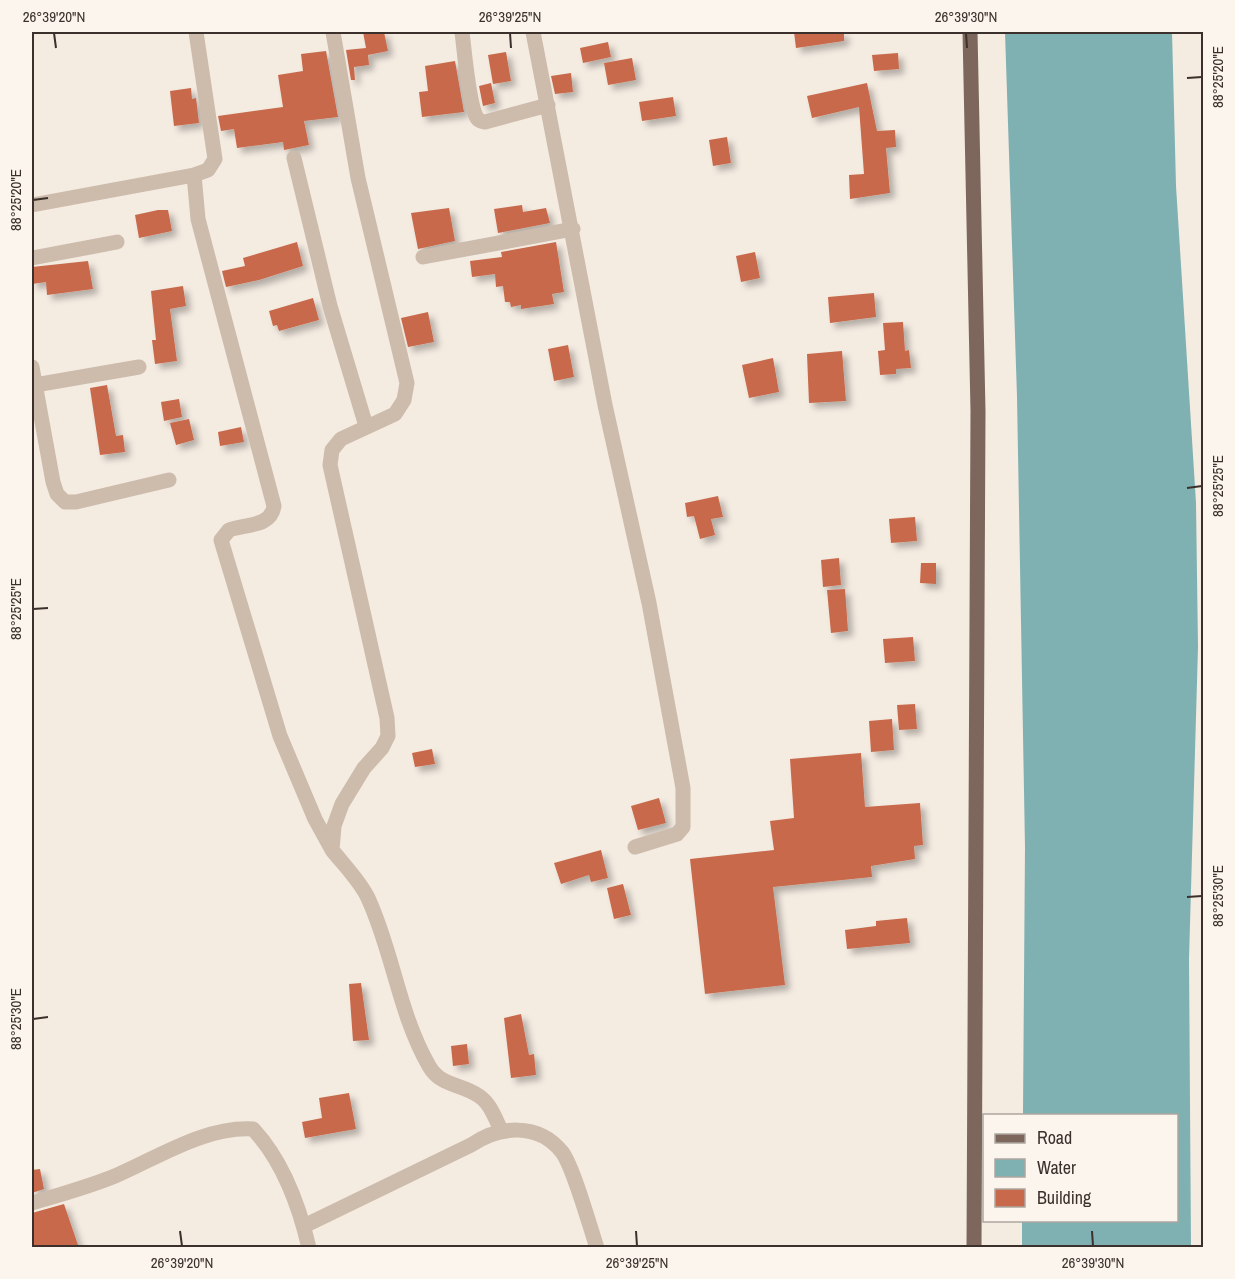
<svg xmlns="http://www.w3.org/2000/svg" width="1235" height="1279" font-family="'Archivo Narrow',sans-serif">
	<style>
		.water { fill: #7fb0b2 }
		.building { fill: #c8694b; filter: url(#shadow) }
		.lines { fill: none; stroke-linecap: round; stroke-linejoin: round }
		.minor { stroke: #cdbbac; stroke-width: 15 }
		.major { stroke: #7d675c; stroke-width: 15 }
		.ticks { fill: none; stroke: #3b302b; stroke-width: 2 }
		.neatline { fill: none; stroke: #3b302b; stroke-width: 2 }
		.ticks-label { font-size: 15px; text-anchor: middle; fill: #3b302b }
	</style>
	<defs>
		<filter id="shadow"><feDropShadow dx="5" dy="5" stdDeviation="3" flood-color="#0004"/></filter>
	</defs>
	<rect width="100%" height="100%" fill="#f4ebe1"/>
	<path class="water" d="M1005 32H1172L1176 186 1196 503 1198 647 1189 959 1191 1247H1022V1221L1176 1220V1116L1023 1115 1025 847 1017 396Z"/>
	<path class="building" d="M363 32H384L388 51 368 55 369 65 354 67 355 80H351L346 50 366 48Z
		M794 32H844V41L796 48Z
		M608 42 611 57 583 63 580 48Z
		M326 51 338 117 304 121 309 145 284 150 283 142 237 148 234 129 221 131 218 116 283 107 278 75 303 71 301 54Z
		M506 52 511 81 493 84 488 55Z
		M898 53 899 69 874 71 872 55Z
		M632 58 636 80 608 85 604 63Z
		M455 61 464 112 422 117 419 92 428 91 425 66Z
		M571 73 573 92 555 94 551 76Z
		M491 83 495 103 483 106 479 86Z
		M867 83 877 131 895 130 896 147 886 148 890 193 850 199 849 175 864 174 859 107 812 118 807 96Z
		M191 88 192 99 196 98 199 123 174 126 170 91Z
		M673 97 676 116 642 121 639 102Z
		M727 137 731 163 713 166 709 140Z
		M522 205 523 212 546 208 550 223 498 233 494 209Z
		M449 208 455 241 418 249 411 213Z
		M158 210H168L172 231 139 238 135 215Z
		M297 242 303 266 259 280 226 287 222 271 245 266 243 258Z
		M556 242 564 292 552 294 554 304 521 309V305L511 307 510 302H505L503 286 496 287 495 274 472 277 470 261 502 257 501 252Z
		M755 252 760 278 741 282 736 256Z
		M88 261 93 289 47 295 46 282 32 284V267Z
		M183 286 186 306 170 309 177 361 155 364 152 340H156L151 291Z
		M874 293 876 317 830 323 828 297Z
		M313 298 319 320 279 331 277 325 273 326 269 311Z
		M428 312 434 342 408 347 401 318Z
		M903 322 905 351 909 350 911 368 896 369V374L880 375 878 351 885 350 883 323Z
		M568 345 574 377 554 381 548 349Z
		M842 351 846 401 809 403 807 354Z
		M773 358 779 392 749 398 742 365Z
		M107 385 116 436 123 435 125 452 100 455 90 388Z
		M179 399 182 417 164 421 161 402Z
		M189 419 194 440 176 445 170 423Z
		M241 427 244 442 220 446 218 432Z
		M718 496 723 517 711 519 715 535 700 539 694 516 687 517 685 503Z
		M915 517 917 541 891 543 889 519Z
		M839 558 841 585 823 587 821 560Z
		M921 563H936V584L920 583Z
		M845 589 848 631 831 633 827 590Z
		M913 637 915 661 885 663 883 639Z
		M915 704 917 729 899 730 897 705Z
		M892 719 894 750 871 752 869 721Z
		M432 749 435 764 415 767 412 753Z
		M861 753 865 807 920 803 923 845 914 846 915 859 871 866 872 877 773 887 785 985 705 994 690 859 774 850 770 821 794 818 790 759Z
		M659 798 666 823 638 830 631 806Z
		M601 850 608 878 591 882 589 875 561 884 554 863Z
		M623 884 631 915 614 919 607 888Z
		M907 918 910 943 847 949 845 930 876 926V921Z
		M361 983 369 1040 353 1041 349 984Z
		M521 1014 529 1055 534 1054 536 1075 511 1078 504 1018Z
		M467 1044 469 1064 453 1066 451 1046Z
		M349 1093 356 1129 305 1138 302 1122 322 1118 319 1098Z
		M40 1169 44 1189 32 1193V1170Z
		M64 1204 79 1248H32V1213Z"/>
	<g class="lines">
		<path class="minor" d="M333 32 358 178 407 383 404 400 395 414 341 439 332 450 330 465 387 718 388 736 382 748 364 768 342 804 334 826 332 850C344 865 360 881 368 898 393 952 399 1014 429 1066 441 1087 461 1083 479 1096 490 1103 495 1118 501 1130
			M462 32C464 48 469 106 477 118 479 121 481 121 485 122L548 105
			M533 32 605 405 649 603 683 788V827L677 834 635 847
			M294 158 330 306 366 426
			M194 175 198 219 274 506C271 527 246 524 229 530L221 540 280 736 315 819 332 850
			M32 205 194 175 208 170 215 159 196 32
			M423 257 573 229
			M32 258 117 242
			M32 367 53 482 57 494 65 502H76L169 480
			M35 385 139 367
			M32 1203C59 1195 88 1187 115 1176 157 1158 205 1126 253 1129 283 1161 299 1205 309 1248
			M304 1226 471 1145C499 1126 538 1122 562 1152 573 1166 590 1227 597 1248"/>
		<path class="major" d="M970 32 978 411 974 1248"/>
	</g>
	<path class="ticks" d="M54 33 56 48M510 33 511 48M966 33 967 48M1187 78 1202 77M33 200 48 198M1187 488 1202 486M33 609 48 608M1187 897 1202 896M33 1019 48 1017M180 1231 182 1246M636 1231 637 1246M1092 1231 1093 1246"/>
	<rect width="1235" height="1279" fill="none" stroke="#fbf5ee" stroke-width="66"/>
	<rect x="983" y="1114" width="195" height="108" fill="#fbf5ee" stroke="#aea6a0" stroke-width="1.5"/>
	<rect x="995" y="1134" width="30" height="9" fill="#7d675c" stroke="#aea6a0" stroke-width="1.5"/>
	<text x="1037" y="1144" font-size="18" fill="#3b302b">Road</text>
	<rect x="995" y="1159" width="30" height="18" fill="#7fb0b2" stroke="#aea6a0" stroke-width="1.5"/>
	<text x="1037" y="1174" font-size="18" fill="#3b302b">Water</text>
	<rect x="995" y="1189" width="30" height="18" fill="#c8694b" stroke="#aea6a0" stroke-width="1.5"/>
	<text x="1037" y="1204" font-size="18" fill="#3b302b">Building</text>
	<rect x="33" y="33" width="1169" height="1213" class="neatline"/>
	<g class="ticks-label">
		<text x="54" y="22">26°39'20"N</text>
		<text x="510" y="22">26°39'25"N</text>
		<text x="966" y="22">26°39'30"N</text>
		<text transform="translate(1218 77) rotate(-90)" y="5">88°25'20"E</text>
		<text transform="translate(16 200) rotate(-90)" y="5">88°25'20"E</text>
		<text transform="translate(1218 486) rotate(-90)" y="5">88°25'25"E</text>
		<text transform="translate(16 609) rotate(-90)" y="5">88°25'25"E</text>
		<text transform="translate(1218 896) rotate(-90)" y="5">88°25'30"E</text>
		<text transform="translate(16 1019) rotate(-90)" y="5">88°25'30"E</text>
		<text x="182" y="1268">26°39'20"N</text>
		<text x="637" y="1268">26°39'25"N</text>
		<text x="1093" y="1268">26°39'30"N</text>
	</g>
</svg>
